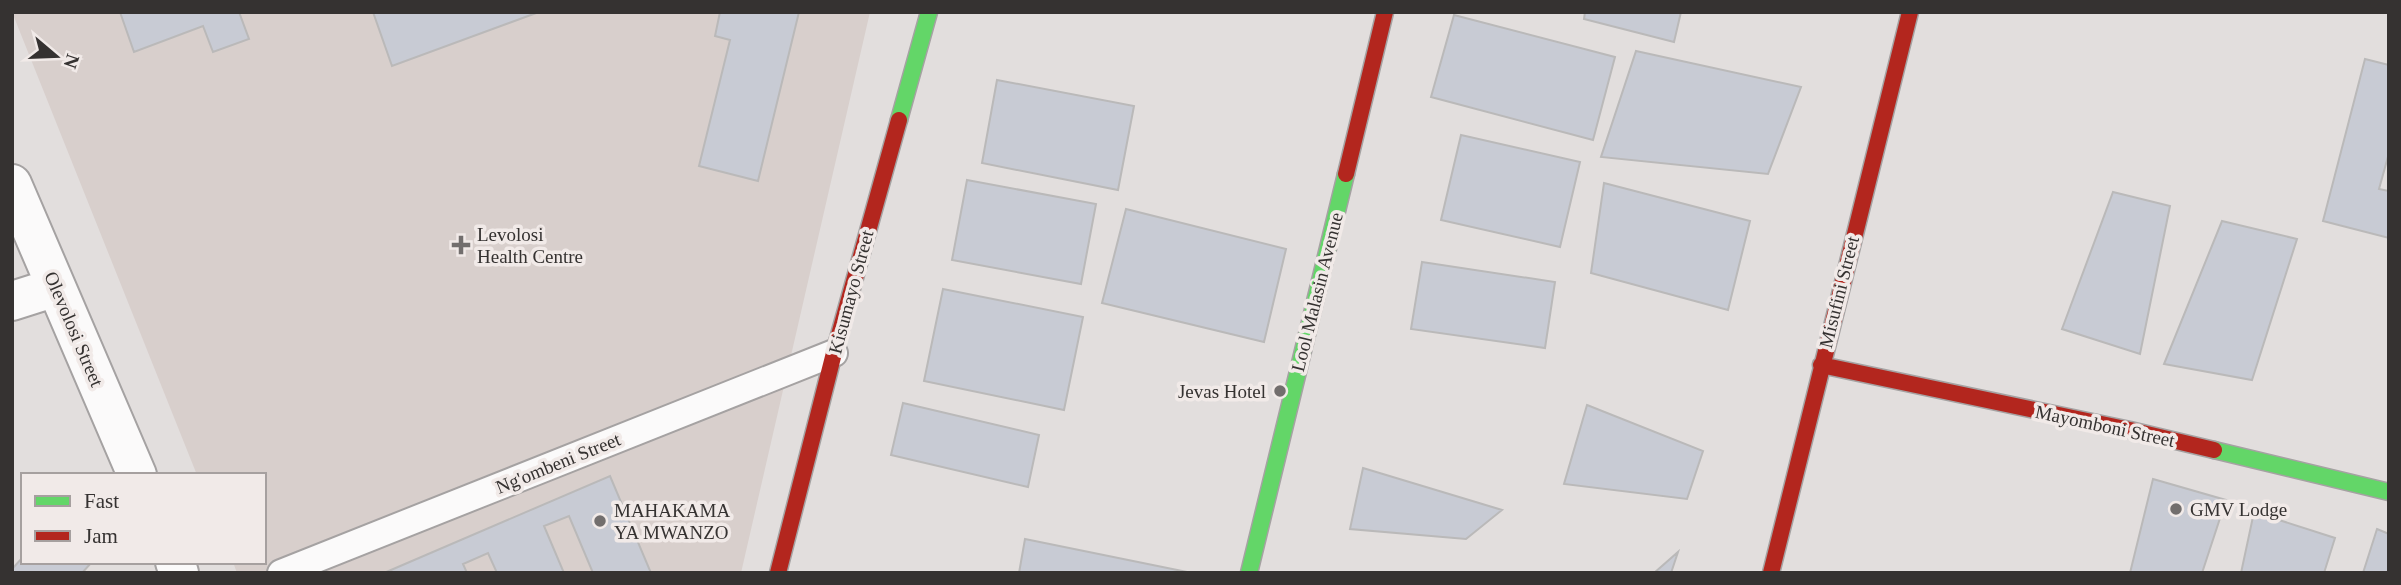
<svg xmlns="http://www.w3.org/2000/svg" width="2401" height="585" font-family="'Times New Roman',serif">
	<style>
		.built { fill: #d8cfcc }
		.building { fill: #c8cbd4; stroke: #bab9b9; stroke-width: 2 }
		.lines { fill: none; stroke-linecap: round; stroke-linejoin: round }
		.lane-casing { stroke: #a5a2a2; stroke-width: 30 }
		.street-casing { stroke: #a5a2a2; stroke-width: 42 }
		.fast-casing { stroke: #a5a2a2; stroke-width: 19 }
		.jam-casing { stroke: #a5a2a2; stroke-width: 19 }
		.lane { stroke: #fbfafa; stroke-width: 26 }
		.street { stroke: #fbfafa; stroke-width: 38 }
		.fast { stroke: #63d668; stroke-width: 16 }
		.jam { stroke: #b3261e; stroke-width: 16 }
		.poi-dot { fill: #726e6d; stroke: #f1eae8; stroke-width: 2.5 }
		.labels { text-anchor: middle; dominant-baseline: central; stroke-width: 7; stroke-linejoin: round; paint-order: stroke }
		.poi-label { font-size: 19px; fill: #353231; stroke: #f1eae8; text-anchor: start }
		.street-label { font-size: 19px; fill: #353231; stroke: #f1eae8 }
	</style>
	<rect width="100%" height="100%" fill="#e2dedd"/>
	<path class="built" d="M12 12H870L741 573H237L233 562H264V475H197Z"/>
	<path class="building" d="M120 12H239L249 39 213 52 203 26 134 52Z
		M373 12H539L392 66Z
		M720 12H799L758 181 699 166 730 40 715 36Z
		M1585 12H1681L1674 42 1584 19Z
		M1454 15 1615 57 1593 140 1431 97Z
		M1636 51 1801 87 1768 174 1601 157Z
		M2365 59 2389 65V153L2379 189 2389 191V238L2323 221Z
		M997 80 1134 106 1118 190 982 163Z
		M1461 135 1580 162 1560 247 1441 220Z
		M967 180 1096 204 1081 284 952 260Z
		M1604 183 1750 221 1728 310 1591 273Z
		M2113 192 2170 206 2140 354 2062 329Z
		M1126 209 1286 249 1264 342 1102 303Z
		M2222 221 2297 239 2252 380 2164 364Z
		M1422 262 1555 282 1545 348 1411 329Z
		M943 289 1083 317 1064 410 924 381Z
		M903 403 1039 435 1028 487 891 455Z
		M1587 405 1703 451 1687 499 1564 484Z
		M1363 468 1502 510 1466 539 1350 529Z
		M610 476 651 573H593L569 516 544 526 564 573H497L488 553 463 564 467 573H384Z
		M2153 479 2226 500 2202 573H2130Z
		M2254 512 2335 538 2324 573H2241Z
		M2377 529 2389 534V573H2363Z
		M1025 539 1192 573H1019Z
		M1678 552 1671 573H1654Z
		M23 557V562H92L82 573H12V569Z"/>
	<g class="lines">
		<defs>
			<path id="lane" d="M281 573 834 353"/>
			<path id="street" d="M12 184 137 475
				M12 301 56 287
				M175 562 179 573"/>
			<path id="fast" d="M899 120 929 12
				M2214 450 2389 492
				M1249 573 1346 174"/>
			<path id="jam" d="M1346 174 1385 12
				M1821 365 2130 430 2214 450
				M778 573 834 353 899 120
				M1771 573 1910 12"/>
		</defs>
		<use href="#lane" class="lane-casing"/>
		<use href="#street" class="street-casing"/>
		<use href="#fast" class="fast-casing"/>
		<use href="#jam" class="jam-casing"/>
		<use href="#lane" class="lane"/>
		<use href="#street" class="street"/>
		<use href="#fast" class="fast"/>
		<use href="#jam" class="jam"/>
	</g>
	<g class="poi-dot">
		<path d="M457.5 234.5h7v7h7v7h-7v7h-7v-7h-7v-7h7z"/>
		<circle cx="1280" cy="391" r="7"/>
		<circle cx="2176" cy="509" r="7"/>
		<circle cx="600" cy="521" r="7"/>
	</g>
	<g class="labels">
		<g class="poi-label">
			<text x="477" y="234">Levolosi<tspan x="477" dy="22">Health Centre</tspan></text>
			<text x="1266" y="391" text-anchor="end">Jevas Hotel</text>
			<text x="2190" y="509">GMV Lodge</text>
			<text x="614" y="510">MAHAKAMA<tspan x="614" dy="22">YA MWANZO</tspan></text>
		</g>
		<g class="street-label">
			<text transform="translate(851 292) rotate(-75)">Kisumayo Street</text>
			<text transform="translate(1317 292) rotate(-76)">Lool Malasin Avenue</text>
			<text transform="translate(1839 292) rotate(-76)">Misufini Street</text>
			<text transform="translate(74 329) rotate(67)">Olevolosi Street</text>
			<text transform="translate(2105 426) rotate(12)">Mayomboni Street</text>
			<text transform="translate(558 463) rotate(-22)">Ng'ombeni Street</text>
		</g>
	</g>
	<rect width="2401" height="585" fill="none" stroke="#353231" stroke-width="28"/>
	<rect x="21" y="473" width="245" height="91" fill="#f1eae8" stroke="#a6a09f" stroke-width="2"/>
	<rect x="35" y="496" width="35" height="10" fill="#63d668" stroke="#a6a09f" stroke-width="2"/>
	<text x="84" y="508" font-size="21" fill="#353231">Fast</text>
	<rect x="35" y="531" width="35" height="10" fill="#b3261e" stroke="#a6a09f" stroke-width="2"/>
	<text x="84" y="543" font-size="21" fill="#353231">Jam</text>
	<g transform="translate(56 56) rotate(109)" stroke="#f1eae8" stroke-width="5" paint-order="stroke">
	<path d="M0-5L12 26L0 18L-12 26Z" fill="#353231"/>
	<text y="-10" font-size="19" font-weight="bold" text-anchor="middle" fill="#353231">N</text>
	</g>
</svg>
